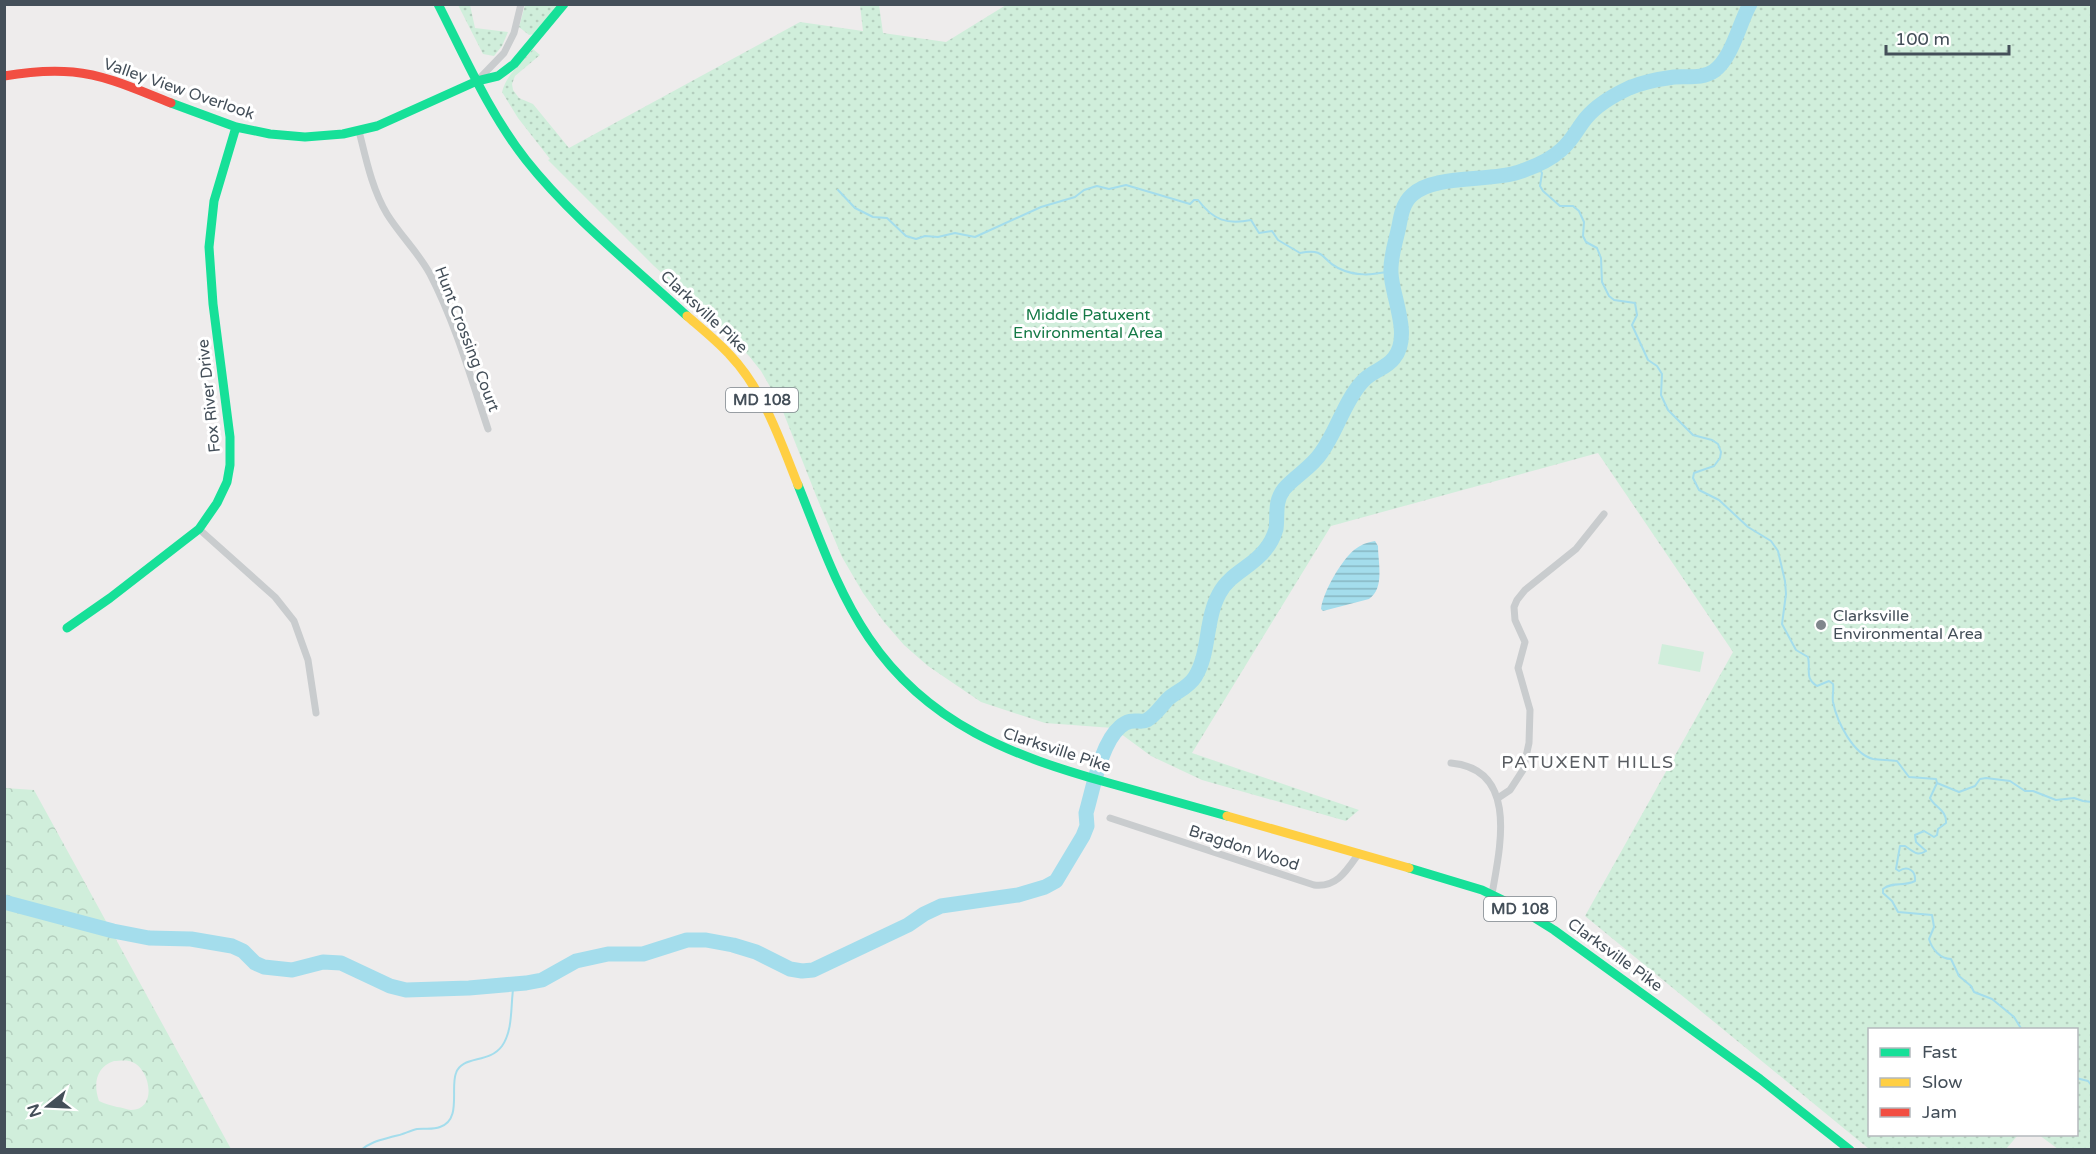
<svg xmlns="http://www.w3.org/2000/svg" width="2096" height="1154" font-family="'Varela Round',sans-serif">
	<style>
		.grass { fill: #d0eedb }
		.forest { fill: url(#forest-crowns); fill-rule: evenodd }
		.park { fill: url(#park-dots) }
		.water { fill: url(#water-rules) }
		.lines { fill: none; stroke-linecap: round; stroke-linejoin: round }
		.stream { stroke: #a4ddec; stroke-width: 2 }
		.river { stroke: #a4ddec; stroke-width: 15 }
		.street { stroke: #c9ccce; stroke-width: 7 }
		.fast { stroke: #16e098; stroke-width: 9 }
		.slow { stroke: #ffcf43; stroke-width: 9 }
		.jam { stroke: #f24e42; stroke-width: 9 }
		.poi-dot { fill: #80868c; stroke: #fff; stroke-width: 2 }
		.labels { text-anchor: middle; dominant-baseline: central; stroke-width: 6; stroke-linejoin: round; paint-order: stroke }
		.shield { fill: #fff; stroke: #7c848b; stroke-width: 1.5 }
		.shield-label { font-size: 15px; font-weight: bold; fill: #444f59 }
		.street-label { font-size: 16px; fill: #444f59; stroke: #fff }
		.park-label { font-size: 16px; fill: #157a47; stroke: #fff }
		.poi-label { font-size: 16px; fill: #444f59; stroke: #fff; text-anchor: start }
		.neighbourhood-label { font-size: 18px; letter-spacing: 1.5px; fill: #585c61; stroke: #fff }
	</style>
	<defs>
		<pattern id="forest-crowns" width="20" height="18" patternUnits="userSpaceOnUse" patternTransform="scale(1.5)"><rect width="20" height="18" fill="#d0eedb"/><path d="M2 6a3 3 0 1 1 6 0M12 15a3 3 0 1 1 6 0" fill="none" stroke="#b4cebe"/></pattern>
		<pattern id="park-dots" width="8" height="8" patternUnits="userSpaceOnUse" patternTransform="scale(1.5)"><rect width="8" height="8" fill="#d0eedb"/><path d="M2 2h.1M6 6h.1" fill="none" stroke="#b4cebe" stroke-width="1.8" stroke-linecap="round"/></pattern>
		<pattern id="water-rules" width="6" height="5" patternUnits="userSpaceOnUse" patternTransform="scale(1.5)"><rect width="6" height="5" fill="#a4ddec"/><path d="M0 2.5h6" fill="none" stroke="#87b6c2"/></pattern>
	</defs>
	<rect width="100%" height="100%" fill="#eeecec"/>
	<path class="grass" d="M1662 644 1704 652 1700 672 1658 664Z"/>
	<path class="forest" d="M5 788 34 790 231 1149H5ZM114 1061C118 1061 124 1060 129 1061 150 1065 159 1110 131 1110 127 1110 122 1107 117 1107 111 1105 105 1104 99 1101 93 1084 96 1067 114 1061Z"/>
	<path class="park" d="M458 5H470L475 28 508 32 502 46 494 56 483 54Z
		M525 5H558L533 34 529 35 519 27Z
		M1006 5H2091V1149H2058L2039 1135 2076 1134V1030H1870V1134L2018 1135 2006 1149H1869L1585 916 1733 652 1598 453 1331 526 1192 753 1359 810 1346 821 1202 780 1151 756 1113 728 1045 723 981 702 928 666 904 645 884 622 863 593 842 557 817 498 780 404 761 371 749 356 718 324 654 266 548 160 550 159 518 118 502 92C507 74 521 63 533 49L540 55 515 76 512 84 513 90 519 98 533 104 569 148 800 22 863 31 860 5H879L883 33 946 42Z"/>
	<path class="water" d="M1375 541 1378 546C1378 563 1385 588 1369 599L1323 611 1321 609C1323 592 1341 561 1354 550 1360 545 1367 542 1375 541Z"/>
	<g class="lines">
		<path class="stream" d="M1537 165 1542 173 1540 186 1543 191 1560 206H1573L1579 211 1584 222 1583 236 1586 242 1597 248 1601 258 1602 282 1609 296 1614 300 1635 303 1637 315 1632 325 1648 360 1657 366 1662 374 1661 395 1668 410 1693 435 1712 440 1718 444 1721 452 1720 458 1714 466 1694 473 1693 478 1699 490 1719 500 1748 527 1771 541 1778 551 1785 581 1786 594 1782 624 1796 650 1808 657C1811 669 1804 678 1817 686L1829 681 1833 684C1834 690 1832 696 1833 702 1837 722 1853 754 1873 759 1881 760 1889 760 1897 761L1909 777 1936 779 1937 783 1930 798C1935 808 1947 810 1946 823L1938 829 1937 835 1934 837 1924 831 1915 835 1916 842 1926 851C1917 857 1913 851 1905 846H1900L1896 869 1899 871C1908 865 1916 871 1915 881 1904 887 1893 881 1883 889V893L1892 901 1898 912 1932 915 1934 927 1929 939C1932 949 1940 959 1951 959L1959 976 1971 986 1974 992 1992 999 2014 1017 2022 1030
			M838 190 855 208 873 217 887 218 906 236 916 239 925 236 938 237 955 233 975 237 1041 207 1075 197 1084 190 1097 186 1109 189 1126 185 1190 204 1194 200H1198C1213 220 1227 225 1251 220L1259 233 1272 231 1278 240 1300 253C1327 248 1321 260 1338 268 1356 277 1372 275 1391 271
			M1937 783 1959 792 1975 786 1980 779 1986 778 2010 781 2025 791H2033L2056 800 2074 798 2083 801 2092 802
			M2076 1078 2088 1081 2092 1086
			M361 1150C372 1141 381 1140 395 1136 402 1135 409 1131 417 1129 424 1128 433 1130 440 1127 462 1120 450 1088 456 1073 462 1055 489 1064 502 1046 514 1029 510 1003 514 983"/>
		<path class="river" d="M4 902 113 931 149 938 191 939 232 946 243 951 255 963 264 967 292 970 323 962 341 963 390 986 406 990 469 988 526 983 542 980 576 961 608 954H643L687 940H706L733 945 756 952 790 969 802 971 813 970 908 925 924 914 941 906 1018 895 1045 887 1056 881 1083 836 1087 826 1086 813C1093 789 1101 743 1120 727 1132 716 1140 724 1147 720 1155 716 1162 705 1168 699 1177 691 1188 688 1195 677 1210 653 1205 620 1219 594 1229 574 1252 567 1265 550 1270 544 1274 536 1276 529 1278 515 1274 502 1284 489 1295 476 1311 468 1321 453 1337 431 1344 402 1362 382 1371 371 1386 369 1394 358 1412 336 1392 297 1391 273 1390 257 1396 241 1399 226 1401 215 1403 203 1412 195 1433 174 1491 182 1519 172 1534 167 1549 161 1561 150 1572 141 1577 129 1586 118 1596 106 1614 95 1629 88 1643 82 1659 79 1674 77 1687 76 1703 79 1714 71 1732 58 1739 24 1750 4"/>
		<path class="street" d="M477 81 504 53 514 33 521 4
			M359 131C366 159 372 189 387 214 400 235 418 252 430 274 455 322 471 378 488 429
			M199 529 275 597 294 621 308 660 316 713
			M1451 763C1519 769 1500 848 1492 894
			M1498 798 1510 790 1523 770 1529 743 1530 710 1518 668 1525 642 1515 620 1514 607 1517 600 1525 590 1576 549 1604 514
			M1110 818 1314 885C1337 888 1347 870 1359 853"/>
		<path class="fast" d="M438 4C465 57 489 113 526 160 571 217 633 266 687 316
			M171 103 236 127 270 134 305 137 343 134 377 126 477 81 498 76 514 64 564 4
			M798 485C819 537 837 591 869 638 928 725 1013 756 1109 783 1148 794 1188 805 1227 816
			M67 628 110 598 199 529 217 503 227 482 230 465V437L213 304 209 247 214 201 236 127
			M1409 868 1482 890 1519 908 1554 930 1760 1079 1850 1150"/>
		<path class="slow" d="M687 316C701 328 716 340 729 354 763 389 780 440 798 485
			M1227 816 1409 868"/>
		<path class="jam" d="M4 76C27 72 50 70 73 72 107 75 140 91 171 103"/>
	</g>
	<circle class="poi-dot" cx="1821" cy="625" r="6"/>
	<g class="labels">
		<g class="shield">
			<rect x="726" y="388" width="72" height="24" rx="4.5"/>
			<rect x="1484" y="897" width="72" height="24" rx="4.5"/>
		</g>
		<g class="shield-label">
			<text x="762" y="400">MD 108</text>
			<text x="1520" y="909">MD 108</text>
		</g>
		<g class="street-label">
			<text transform="translate(179 89) rotate(19)">Valley View Overlook</text>
			<text transform="translate(704 312) rotate(43)">Clarksville Pike</text>
			<text transform="translate(467 339) rotate(69)">Hunt Crossing Court</text>
			<text transform="translate(209 396) rotate(-96)">Fox River Drive</text>
			<text transform="translate(1057 750) rotate(18)">Clarksville Pike</text>
			<text transform="translate(1244 848) rotate(18)">Bragdon Wood</text>
			<text transform="translate(1615 955) rotate(36)">Clarksville Pike</text>
		</g>
		<g class="park-label">
			<text x="1088" y="315">Middle Patuxent<tspan x="1088" dy="18">Environmental Area</tspan></text>
		</g>
		<g class="poi-label">
			<text x="1833" y="616">Clarksville<tspan x="1833" dy="18">Environmental Area</tspan></text>
		</g>
		<g class="neighbourhood-label">
			<text x="1588" y="762">PATUXENT HILLS</text>
		</g>
	</g>
	<rect width="2096" height="1154" fill="none" stroke="#444f59" stroke-width="12"/>
	<rect x="1868" y="1028" width="210" height="108" fill="#ffffff" stroke="#b4b9bd" stroke-width="1.5"/>
	<rect x="1880" y="1048" width="30" height="9" fill="#16e098" stroke="#b4b9bd" stroke-width="1.5"/>
	<text x="1922" y="1058" font-size="18" fill="#444f59">Fast</text>
	<rect x="1880" y="1078" width="30" height="9" fill="#ffcf43" stroke="#b4b9bd" stroke-width="1.5"/>
	<text x="1922" y="1088" font-size="18" fill="#444f59">Slow</text>
	<rect x="1880" y="1108" width="30" height="9" fill="#f24e42" stroke="#b4b9bd" stroke-width="1.5"/>
	<text x="1922" y="1118" font-size="18" fill="#444f59">Jam</text>
	<g transform="translate(48 1106) rotate(252)" stroke="#ffffff" stroke-width="4.5" paint-order="stroke">
	<path d="M0-4.5L10 22L0 15L-10 22Z" fill="#444f59"/>
	<text y="-9" font-size="16" font-weight="bold" text-anchor="middle" fill="#444f59">N</text>
	</g>
	<path d="M1886 45v9h123v-9" fill="none" stroke="#444f59" stroke-width="3"/>
	<text x="1895" y="45" font-size="18" fill="#444f59" stroke="#ffffff" stroke-width="4.5" paint-order="stroke">100 m</text>
</svg>
